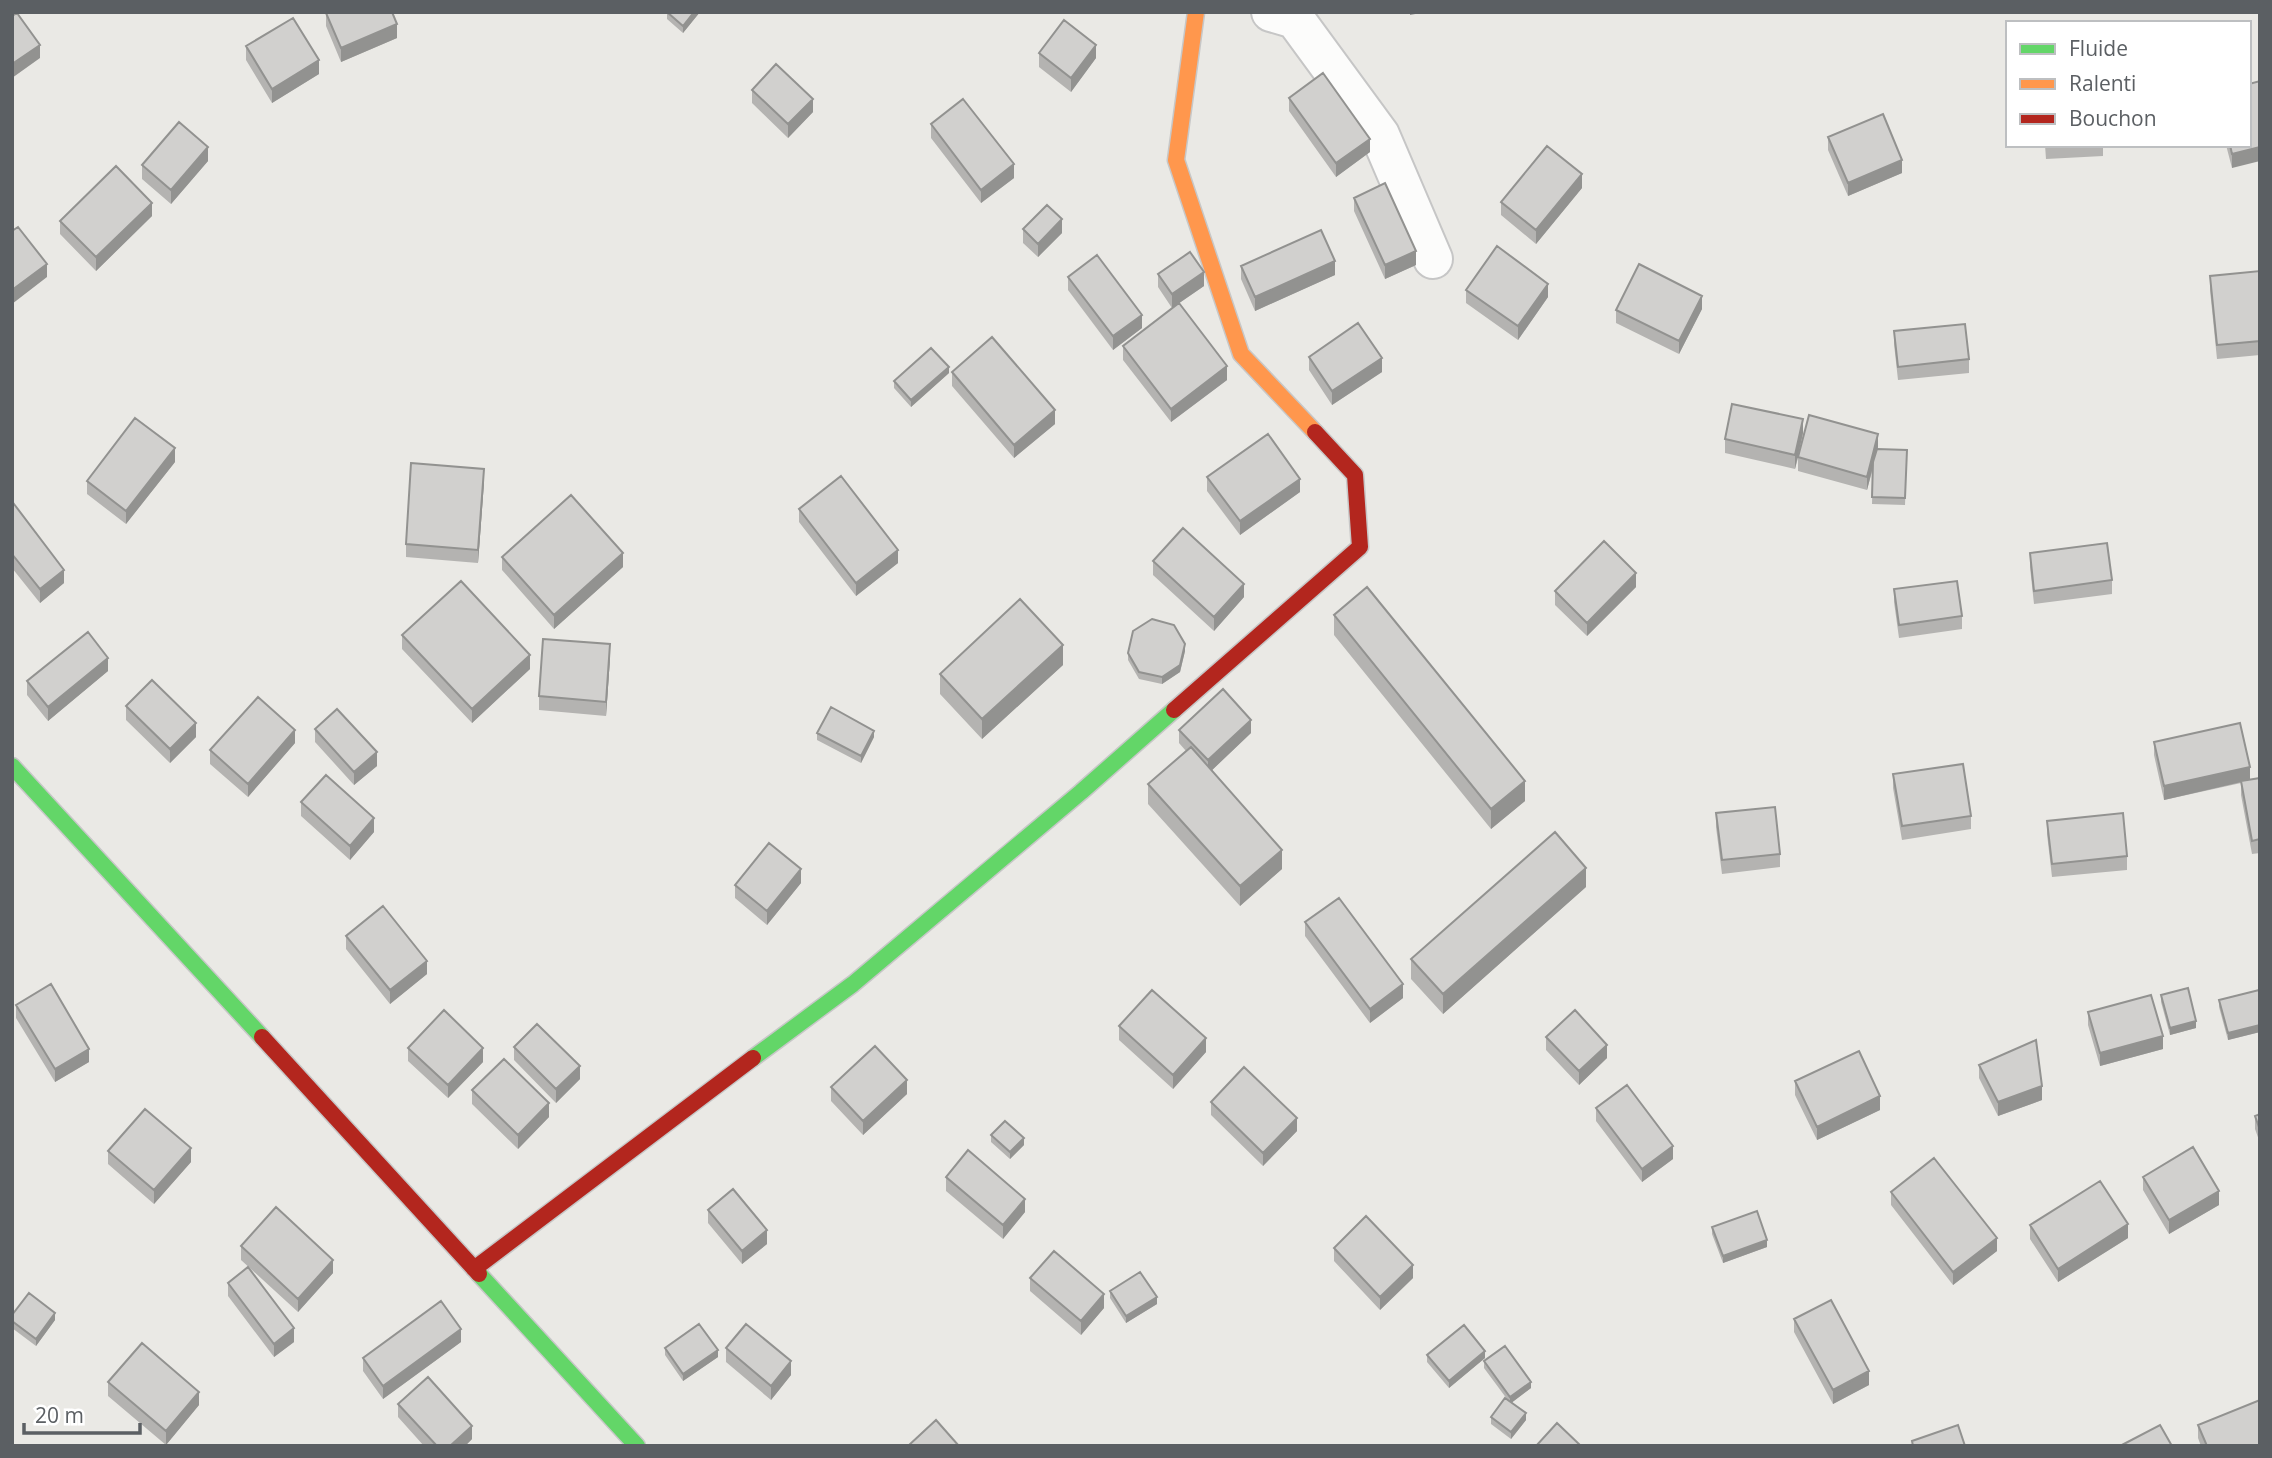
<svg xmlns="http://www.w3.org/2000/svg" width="2272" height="1458" font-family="'Open Sans',sans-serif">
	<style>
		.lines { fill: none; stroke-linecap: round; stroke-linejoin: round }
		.street-casing { stroke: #c6c6c6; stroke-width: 42 }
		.fast-casing { stroke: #c7c7c7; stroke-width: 19 }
		.slow-casing { stroke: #c7c7c7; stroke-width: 19 }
		.jam-casing { stroke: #c7c7c7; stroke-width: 19 }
		.street { stroke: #fcfcfb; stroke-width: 38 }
		.fast { stroke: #63d668; stroke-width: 16 }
		.slow { stroke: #ff974d; stroke-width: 16 }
		.jam { stroke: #b3261e; stroke-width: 16 }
		.wall { fill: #b4b3b1 }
		.shaded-wall { fill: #929290 }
		.building { fill: #d1d0ce; stroke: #929290; stroke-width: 2 }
	</style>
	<rect width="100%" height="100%" fill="#eae9e5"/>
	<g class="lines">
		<defs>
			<path id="street" d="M1271 12 1295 19 1380 135 1433 259"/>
			<path id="fast" d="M12 766 262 1037
				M753 1058 853 984 1081 792 1174 710
				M479 1274 637 1446"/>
			<path id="slow" d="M1196 12 1176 160 1241 354 1315 432"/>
			<path id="jam" d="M1174 710 1360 547 1355 475 1315 432
				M262 1037 479 1274
				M474 1269 753 1058"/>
		</defs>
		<use href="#street" class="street-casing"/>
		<use href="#fast" class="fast-casing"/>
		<use href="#slow" class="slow-casing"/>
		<use href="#jam" class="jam-casing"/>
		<use href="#street" class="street"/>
		<use href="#fast" class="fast"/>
		<use href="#slow" class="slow"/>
		<use href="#jam" class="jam"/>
	</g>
	<path class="wall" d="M667 12H700L683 33 667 19Z
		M326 13 397 38 341 62 326 26Z
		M246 46 319 74 272 103 246 60Z
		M1039 53 1096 58 1071 92 1039 67Z
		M752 90 813 112 788 138 752 103Z
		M1289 98 1370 152 1336 177 1289 111Z
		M931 124 1014 178 981 203 931 138Z
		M1828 137 1902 173 1848 196 1828 150Z
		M2045 145H2103V156L2046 159Z
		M2226 145H2249L2232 168Z
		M208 161 171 204 142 179V165Z
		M1582 188 1536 244 1501 215V202Z
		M1354 198 1416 265 1385 279 1354 211Z
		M152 216 96 271 60 234V221Z
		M1023 229 1062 233 1038 257 1023 243Z
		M1241 266 1335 275 1255 311 1241 279Z
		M2260 271V355L2217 359 2210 290V276Z
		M1158 274 1204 286 1172 308 1158 287Z
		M1068 277 1142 328 1113 350 1068 290Z
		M1466 290 1548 297 1518 340 1466 303Z
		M1702 309 1679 354 1616 323V310Z
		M1894 331 1969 359V373L1898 380 1894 344Z
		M1123 346 1227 380 1171 422 1123 360Z
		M1309 357 1382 372 1332 405 1309 370Z
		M952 372 1055 424 1014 458 952 386Z
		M949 373 911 407 894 388V381Z
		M1803 433 1798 457 1878 447V449L1907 450 1905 505 1872 504 1873 468 1867 490 1798 471V458L1795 469 1725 453V439Z
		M175 462 126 524 87 494V481Z
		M1207 477 1300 492 1240 535 1207 491Z
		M484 482 478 563 406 557V544Z
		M12 506 64 583 40 603 12 568Z
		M799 509 898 563 856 596 799 522Z
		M2030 553 2112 580V594L2034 604 2030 567Z
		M502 557 623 567 554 629 502 570Z
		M1153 561 1244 597 1214 631 1153 575Z
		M1636 587 1587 636 1555 605V591Z
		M1894 589 1962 616V629L1899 638 1894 602Z
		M1334 615 1525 801 1491 829 1334 635Z
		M402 635 530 669 472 723 402 649Z
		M1185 651 1180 672 1162 684 1139 679 1128 660V653Z
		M610 658 606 716 539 710V696Z
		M1063 665 982 739 940 694V674Z
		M108 671 48 721 27 695V681Z
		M126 706 196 737 170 763 126 720Z
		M315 729 377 766 354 785 315 742Z
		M1179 730 1251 733 1212 770 1282 869 1240 906 1148 804V784L1186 751 1179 743Z
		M817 733 874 737 861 763 817 740Z
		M2154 742 2250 780 2260 778V853L2252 854 2241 795V783L2164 800 2154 755Z
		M295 743 248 797 210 764V750Z
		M1893 774 1971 816V829L1902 840 1893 788Z
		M301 802 374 832 350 860 301 816Z
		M1716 813 1780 854V867L1722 874 1716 827Z
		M2047 821 2127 856V870L2052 877 2047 834Z
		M801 883 767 925 735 898V885Z
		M1586 887 1443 1014 1411 979V959Z
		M1305 922 1403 998 1370 1023 1305 936Z
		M346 936 427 974 390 1004 346 949Z
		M2260 993V1032L2228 1040 2219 1007V1000Z
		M2161 995 2196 1028 2170 1035 2161 1002Z
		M16 1005 89 1062 55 1082 16 1018Z
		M2088 1012 2163 1049 2100 1066 2088 1025Z
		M1119 1026 1206 1052 1173 1089 1119 1040Z
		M1546 1037 1607 1058 1579 1085 1546 1050Z
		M514 1047 580 1079 556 1103 514 1060Z
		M408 1048 483 1062 448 1098 408 1061Z
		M1979 1065 2042 1100 1998 1116 1979 1078Z
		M1795 1081 1880 1110 1817 1140 1795 1095Z
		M831 1087 907 1094 863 1135 831 1101Z
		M472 1090 549 1117 518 1149 472 1104Z
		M1211 1102 1297 1131 1263 1166 1211 1115Z
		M1596 1108 1673 1159 1642 1182 1596 1121Z
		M2260 1114V1143L2255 1129V1116Z
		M991 1135 1024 1145 1010 1159 991 1142Z
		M108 1151 191 1162 154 1204 108 1164Z
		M946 1177 1025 1212 1003 1239 946 1191Z
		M2143 1177 2219 1205 2169 1234 2143 1190Z
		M1891 1192 1997 1251 1953 1285 1891 1205Z
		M708 1210 767 1244 742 1264 708 1223Z
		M2030 1225 2128 1238 2058 1282 2030 1239Z
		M1712 1227 1767 1247 1723 1263 1712 1234Z
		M241 1246 333 1273 298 1312 241 1260Z
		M1334 1248 1413 1278 1380 1310 1334 1261Z
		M1030 1278 1104 1308 1081 1335 1030 1291Z
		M228 1283 294 1342 274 1357 228 1296Z
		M1110 1291 1157 1304 1126 1323 1110 1298Z
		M12 1315 55 1320 36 1346 12 1328Z
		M1794 1319 1869 1385 1833 1404 1794 1332Z
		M461 1342 383 1399 363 1371V1358Z
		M665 1348 718 1357 683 1381 665 1355Z
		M726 1348 791 1375 771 1400 726 1362Z
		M1427 1355 1485 1358 1449 1388 1427 1362Z
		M1484 1361 1531 1388 1512 1402 1526 1420 1511 1439 1491 1424V1417L1507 1399 1484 1368Z
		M108 1382 199 1405 166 1445 108 1396Z
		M398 1404 472 1439 465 1446H424L398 1417Z
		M2198 1425 2260 1446H2201L2198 1438Z"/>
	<path class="shaded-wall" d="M694 12H700L683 33V26Z
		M1410 12H1426L1410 15Z
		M397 24V38L341 62V48Z
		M40 45V58L12 78V64Z
		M1096 45V58L1071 92V78Z
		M319 60V74L272 103V89Z
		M813 99V112L788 138V124Z
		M1370 139V152L1336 177V163Z
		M208 147V161L171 204V190Z
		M2260 147V161L2232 168V154Z
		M1902 160V173L1848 196V183Z
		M1014 164V178L981 203V190Z
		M1582 174V188L1536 244V230Z
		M152 203V216L96 271V257Z
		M1062 219V233L1038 257V244Z
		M1416 251V265L1385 279V265Z
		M1335 261V275L1255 311V297Z
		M47 264V277L12 304V290Z
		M1204 272V286L1172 308V294Z
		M1548 284V297L1518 340V326Z
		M1702 296V309L1679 354V341Z
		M1142 315V328L1113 350V336Z
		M1382 358V372L1332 405V391Z
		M1227 366V380L1171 422V409Z
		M949 367V373L911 407V400Z
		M1055 410V424L1014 458V445Z
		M1803 419V433L1795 469V455Z
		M1878 434V447L1867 490V477Z
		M175 448V462L126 524V511Z
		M484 469V482L478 563V550Z
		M1300 479V492L1240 535V521Z
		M898 550V563L856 596V583Z
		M623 553V567L554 629V615Z
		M64 570V583L40 603V589Z
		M1636 573V587L1587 636V623Z
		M1244 584V597L1214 631V617Z
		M610 644V658L606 716V702Z
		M1185 644V651L1180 672 1162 684V677Z
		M1063 645V665L982 739V719Z
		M530 655V669L472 723V709Z
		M108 658V671L48 721V707Z
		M1251 720V733L1208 774V760Z
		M196 723V737L170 763V749Z
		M295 730V743L248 797V784Z
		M874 731V737L861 763V756Z
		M377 752V766L354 785V772Z
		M2250 767V780L2164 800V786Z
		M1525 781V801L1491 829V809Z
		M374 818V832L350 860V846Z
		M1282 850V869L1240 906V886Z
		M1586 868V887L1443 1014V994Z
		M801 869V883L767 925V911Z
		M427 961V974L390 1004V990Z
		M1403 984V998L1370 1023V1009Z
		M2196 1021V1028L2170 1035V1028Z
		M2260 1025V1032L2228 1040V1033Z
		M2163 1036V1049L2100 1066V1053Z
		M1206 1038V1052L1173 1089V1075Z
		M1607 1045V1058L1579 1085V1071Z
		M483 1048V1062L448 1098V1085Z
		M89 1049V1062L55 1082V1069Z
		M580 1066V1079L556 1103V1089Z
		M907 1080V1094L863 1135V1121Z
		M2042 1086V1100L1998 1116V1102Z
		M1880 1096V1110L1817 1140V1127Z
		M549 1103V1117L518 1149V1135Z
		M1297 1118V1131L1263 1166V1153Z
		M1024 1138V1145L1010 1159V1152Z
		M1673 1146V1159L1642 1182V1169Z
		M191 1148V1162L154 1204V1190Z
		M2219 1191V1205L2169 1234V1220Z
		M1025 1199V1212L1003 1239V1225Z
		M2128 1224V1238L2058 1282V1269Z
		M767 1230V1244L742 1264V1251Z
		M1997 1238V1251L1953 1285V1272Z
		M1767 1240V1247L1723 1263V1256Z
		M333 1260V1273L298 1312V1299Z
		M1413 1265V1278L1380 1310V1297Z
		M1104 1294V1308L1081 1335V1321Z
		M1157 1297V1304L1126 1323V1316Z
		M55 1313V1320L36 1346V1339Z
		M294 1328V1342L274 1357V1344Z
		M461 1329V1342L383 1399V1386Z
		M718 1350V1357L683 1381V1374Z
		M1485 1351V1358L1449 1388V1381Z
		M791 1361V1375L771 1400V1386Z
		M1869 1371V1385L1833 1404V1390Z
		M1531 1382V1388L1510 1404V1397Z
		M199 1392V1405L166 1445V1431Z
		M1526 1413V1420L1511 1439V1432Z
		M472 1426V1439L465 1446H450Z"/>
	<path class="building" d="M328 12H392L397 24 341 48 326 13Z
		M667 12H694L683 26Z
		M17 13 40 45 12 64V16Z
		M293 18 319 60 272 89 246 46Z
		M1064 20 1096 45 1071 78 1039 53Z
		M776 64 813 99 788 124 752 90Z
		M1323 73 1370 139 1336 163 1289 98Z
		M2260 81V147L2232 154 2230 145H2249V84Z
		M963 99 1014 164 981 190 931 124Z
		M1883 114 1902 160 1848 183 1828 137Z
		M179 122 208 147 171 190 142 165Z
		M1547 146 1582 174 1536 230 1501 202Z
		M116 166 152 203 96 257 60 221Z
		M1385 183 1416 251 1385 265 1354 198Z
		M1047 205 1062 219 1038 244 1023 229Z
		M18 227 47 264 12 290V231Z
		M1321 230 1335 261 1255 297 1241 266Z
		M1497 246 1548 284 1518 326 1466 290Z
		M1190 252 1204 272 1172 294 1158 274Z
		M1097 255 1142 315 1113 336 1068 277Z
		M1639 264 1702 296 1679 341 1616 310Z
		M2260 271V341L2217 345 2210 276Z
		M1179 303 1227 366 1171 409 1123 346Z
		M1358 323 1382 358 1332 391 1309 357Z
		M1965 324 1969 359 1898 367 1894 331Z
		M992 337 1055 410 1014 445 952 372Z
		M931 348 949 367 911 400 894 381Z
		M1732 404 1803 419 1795 455 1725 439Z
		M1809 415 1878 434 1867 477 1798 457Z
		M135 418 175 448 126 511 87 481Z
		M1268 434 1300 479 1240 521 1207 477Z
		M1877 449 1907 450 1905 498 1872 497 1873 462Z
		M411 463 484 469 478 550 406 544Z
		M841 476 898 550 856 583 799 509Z
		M571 495 623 553 554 615 502 557Z
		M14 504 64 570 40 589 12 554V506Z
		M1183 528 1244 584 1214 617 1153 561Z
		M1604 541 1636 573 1587 623 1555 591Z
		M2107 543 2112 580 2034 591 2030 553Z
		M461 581 530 655 472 709 402 635Z
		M1957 581 1962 616 1899 625 1894 589Z
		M1367 587 1525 781 1491 809 1334 615Z
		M1020 599 1063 645 982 719 940 674Z
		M1152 619 1174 625 1185 644 1180 665 1162 677 1139 672 1128 653 1133 631Z
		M88 632 108 658 48 707 27 681Z
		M543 639 610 644 606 702 539 696Z
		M152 680 196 723 170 749 126 706Z
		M1223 689 1251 720 1208 760 1179 730Z
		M258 697 295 730 248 784 210 750Z
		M831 707 874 731 861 756 817 733Z
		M337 709 377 752 354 772 315 729Z
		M2240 723 2250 767 2164 786 2154 742Z
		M1191 747 1282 850 1240 886 1148 784Z
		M1963 764 1971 816 1902 826 1893 774Z
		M326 775 374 818 350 846 301 802Z
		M2260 778V839L2252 841 2241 781Z
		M1775 807 1780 854 1722 860 1716 813Z
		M2123 813 2127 856 2052 864 2047 821Z
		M1555 832 1586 868 1443 994 1411 959Z
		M769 843 801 869 767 911 735 885Z
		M1339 898 1403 984 1370 1009 1305 922Z
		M383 906 427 961 390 990 346 936Z
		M51 984 89 1049 55 1069 16 1005Z
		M2188 988 2196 1021 2170 1028 2161 995Z
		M1152 990 1206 1038 1173 1075 1119 1026Z
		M2259 990 2260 1025 2228 1033 2219 1000Z
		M2151 995 2163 1036 2100 1053 2088 1012Z
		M444 1010 483 1048 448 1085 408 1048Z
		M1575 1010 1607 1045 1579 1071 1546 1037Z
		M537 1024 580 1066 556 1089 514 1047Z
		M2036 1040 2042 1086 1998 1102 1979 1065Z
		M875 1046 907 1080 863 1121 831 1087Z
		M1859 1051 1880 1096 1817 1127 1795 1081Z
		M504 1059 549 1103 518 1135 472 1090Z
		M1244 1067 1297 1118 1263 1153 1211 1102Z
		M1627 1085 1673 1146 1642 1169 1596 1108Z
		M145 1109 191 1148 154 1190 108 1151Z
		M2260 1114V1130L2255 1116Z
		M1005 1121 1024 1138 1010 1152 991 1135Z
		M2193 1147 2219 1191 2169 1220 2143 1177Z
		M968 1150 1025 1199 1003 1225 946 1177Z
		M1934 1158 1997 1238 1953 1272 1891 1192Z
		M2100 1181 2128 1224 2058 1269 2030 1225Z
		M733 1189 767 1230 742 1251 708 1210Z
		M276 1207 333 1260 298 1299 241 1246Z
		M1757 1211 1767 1240 1723 1256 1712 1227Z
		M1366 1216 1413 1265 1380 1297 1334 1248Z
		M1054 1251 1104 1294 1081 1321 1030 1278Z
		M248 1267 294 1328 274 1344 228 1283Z
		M1140 1272 1157 1297 1126 1316 1110 1291Z
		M29 1293 55 1313 36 1339 12 1321V1315Z
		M1831 1300 1869 1371 1833 1390 1794 1319Z
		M441 1301 461 1329 383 1386 363 1358Z
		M699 1324 718 1350 683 1374 665 1348Z
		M746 1324 791 1361 771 1386 726 1348Z
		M1464 1325 1485 1351 1449 1381 1427 1355Z
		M142 1343 199 1392 166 1431 108 1382Z
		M1505 1346 1531 1382 1510 1397 1484 1361Z
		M428 1377 472 1426 450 1446H437L398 1404Z
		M1505 1398 1526 1413 1511 1432 1491 1417Z
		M2260 1400V1446H2207L2198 1425Z
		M936 1420 959 1446H908Z
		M1557 1423 1581 1446H1536Z
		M1958 1425 1965 1446H1913L1912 1441Z
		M2160 1425 2172 1446H2120Z"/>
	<rect width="2272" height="1458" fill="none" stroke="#5b5f63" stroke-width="28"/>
	<rect x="2006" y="21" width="245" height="126" fill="#ffffff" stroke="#bdbfc1" stroke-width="2"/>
	<rect x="2020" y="44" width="35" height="10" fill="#63d668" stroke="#bdbfc1" stroke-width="2"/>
	<text x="2069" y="56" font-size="21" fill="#5b5f63">Fluide</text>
	<rect x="2020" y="79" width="35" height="10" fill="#ff974d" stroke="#bdbfc1" stroke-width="2"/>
	<text x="2069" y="91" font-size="21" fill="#5b5f63">Ralenti</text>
	<rect x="2020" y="114" width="35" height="10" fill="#b3261e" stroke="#bdbfc1" stroke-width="2"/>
	<text x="2069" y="126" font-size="21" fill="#5b5f63">Bouchon</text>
	<path d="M24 1423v10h116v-10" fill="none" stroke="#5b5f63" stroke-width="3.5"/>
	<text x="35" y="1423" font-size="21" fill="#5b5f63" stroke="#ffffff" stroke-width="5" paint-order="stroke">20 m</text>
</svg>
